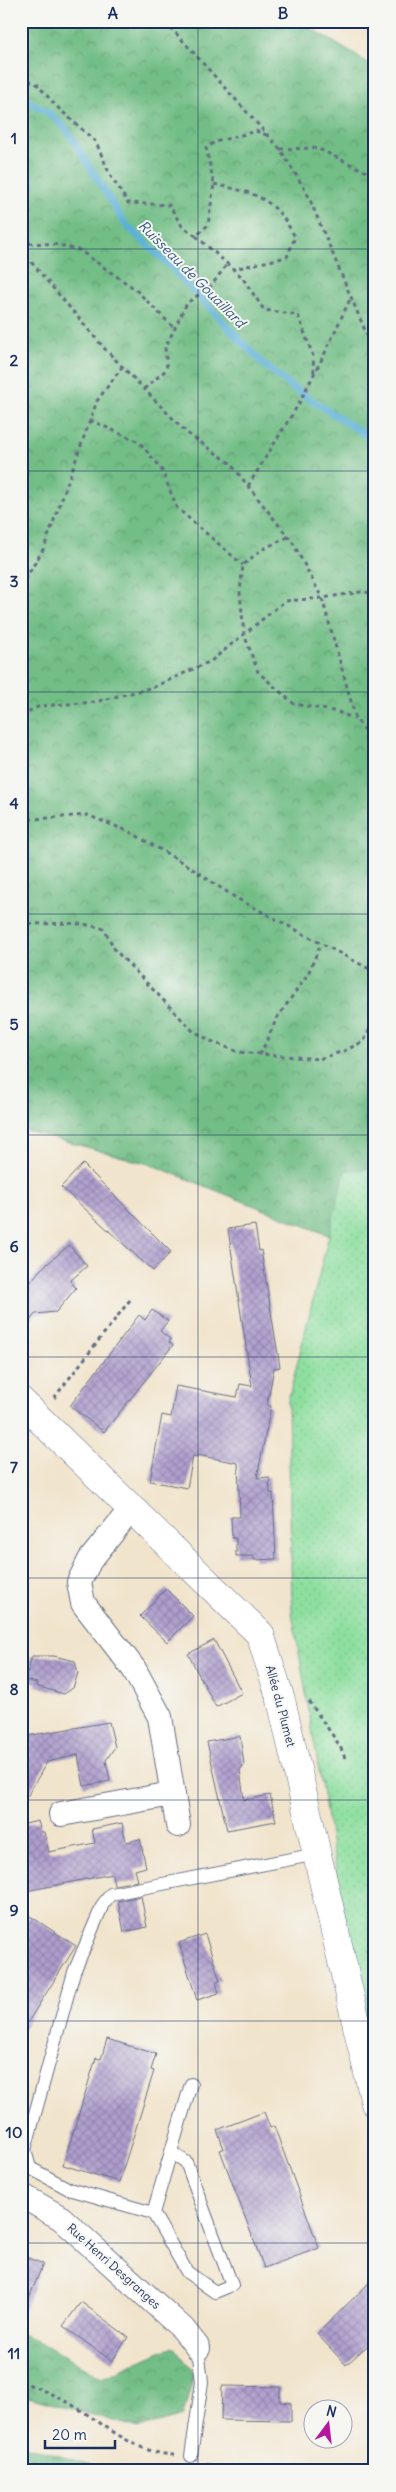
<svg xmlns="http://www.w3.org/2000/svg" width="396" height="2492" font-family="Delius,sans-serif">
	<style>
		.forest { fill: url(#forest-crowns); stroke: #467672 }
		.park { fill: url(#park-dots); stroke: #54877e }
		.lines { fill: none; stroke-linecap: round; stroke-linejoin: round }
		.stream { stroke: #5db1d9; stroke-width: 7 }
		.building { fill: url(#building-cross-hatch) }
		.service-casing { stroke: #666e84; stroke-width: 14 }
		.minor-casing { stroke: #666e84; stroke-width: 26 }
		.tertiary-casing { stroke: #666e84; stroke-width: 29 }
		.path { stroke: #666e84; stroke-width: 3; stroke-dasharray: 4 4; stroke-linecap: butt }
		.service { stroke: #fff; stroke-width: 12 }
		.minor { stroke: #fff; stroke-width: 24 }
		.tertiary { stroke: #fff; stroke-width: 28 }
		.grid { fill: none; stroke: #1b2f5e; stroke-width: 1; stroke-opacity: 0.55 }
		.labels { text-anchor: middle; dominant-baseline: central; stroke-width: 4; stroke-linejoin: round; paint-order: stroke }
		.street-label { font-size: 12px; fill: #1b2f5e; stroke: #f6f6f2 }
		.water-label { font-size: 14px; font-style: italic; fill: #2f5683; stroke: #f6f6f2 }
		.neatline { fill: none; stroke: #1b2f5e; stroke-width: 2 }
		.grid-label { font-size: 16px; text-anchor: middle; font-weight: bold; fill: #1b2f5e }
	</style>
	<defs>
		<pattern id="forest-crowns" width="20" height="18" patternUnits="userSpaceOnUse" patternTransform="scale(1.25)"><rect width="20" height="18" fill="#72be86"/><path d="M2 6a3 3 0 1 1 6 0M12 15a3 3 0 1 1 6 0" fill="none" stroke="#5d9b71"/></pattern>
		<pattern id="park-dots" width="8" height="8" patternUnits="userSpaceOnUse" patternTransform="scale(1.25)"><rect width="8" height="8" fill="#8ddf9f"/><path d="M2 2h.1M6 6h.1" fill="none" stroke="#79c08b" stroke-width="1.8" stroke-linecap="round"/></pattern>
		<pattern id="building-cross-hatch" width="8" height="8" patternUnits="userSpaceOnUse" patternTransform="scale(1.25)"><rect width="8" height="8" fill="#af9ece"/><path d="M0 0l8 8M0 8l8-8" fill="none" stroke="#8e81aa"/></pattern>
	</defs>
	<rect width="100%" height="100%" fill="#f6f6f2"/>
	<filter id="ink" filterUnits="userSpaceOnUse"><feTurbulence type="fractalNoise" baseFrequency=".02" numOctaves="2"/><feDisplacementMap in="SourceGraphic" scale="10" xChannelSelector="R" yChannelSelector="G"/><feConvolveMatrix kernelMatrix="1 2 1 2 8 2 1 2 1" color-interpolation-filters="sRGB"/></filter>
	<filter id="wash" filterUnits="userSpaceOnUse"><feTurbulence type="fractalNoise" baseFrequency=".0096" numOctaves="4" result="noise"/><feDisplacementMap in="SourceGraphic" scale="20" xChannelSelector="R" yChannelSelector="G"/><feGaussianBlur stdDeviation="1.12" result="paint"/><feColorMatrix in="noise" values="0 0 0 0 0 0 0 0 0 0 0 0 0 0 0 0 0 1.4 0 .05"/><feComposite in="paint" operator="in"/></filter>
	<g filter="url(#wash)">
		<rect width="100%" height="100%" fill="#f1e4cc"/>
		<path class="forest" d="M21 21H299L375 67V1237L353 1245 152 1165 24 1130 21 1131Z
			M21 2334 35 2339 102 2378 174 2346 194 2373 183 2416 139 2428 21 2395Z
			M21 2445 110 2470 129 2471H21Z"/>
		<path class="park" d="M375 1169V2099L292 1612 288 1401 345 1170Z"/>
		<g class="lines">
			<path class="stream" d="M21 97 49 113 67 130 125 224 170 266 262 363 293 388 375 441"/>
		</g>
		<g id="blocks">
			<path class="building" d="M83 1164 171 1252 153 1271 61 1187Z
				M255 1225 259 1251 261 1250 280 1367 274 1368 267 1405 271 1406 257 1478 269 1477 270 1493H273L276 1559 254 1560V1556H236V1538H232L231 1517H240L238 1463 197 1455V1457L193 1456 187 1488 150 1481 162 1415 171 1417 176 1386 237 1397 240 1384 252 1386 228 1229Z
				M69 1245 87 1266 70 1281 76 1288 56 1312 35 1314 21 1333V1294L40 1270Z
				M152 1310 168 1321 160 1331 171 1340 169 1342 173 1345 104 1432 70 1406 139 1315 145 1320Z
				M166 1589 193 1616 167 1642 140 1616Z
				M214 1640 242 1693 216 1707 188 1654Z
				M32 1656H54L75 1661 78 1673 73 1688 64 1694 36 1686 37 1683 25 1680Z
				M109 1722 115 1747 106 1760 110 1781 84 1786 78 1755 47 1762 21 1807V1737Z
				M240 1736 244 1764 240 1770 244 1800 270 1795 276 1821 227 1830 207 1742Z
				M38 1821 41 1832H44L49 1852 95 1843 92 1829 122 1823 126 1842 140 1839 146 1867 135 1870 138 1881 114 1885 112 1874 21 1892V1868L26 1867 21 1848V1825Z
				M141 1896 147 1927 124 1932 118 1901Z
				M30 1916 76 1946 21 2033V1930Z
				M205 1934 220 1981 216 1982 219 1993 197 2000 179 1943Z
				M107 2039 156 2054 151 2070 154 2071 119 2182 63 2165 96 2058 101 2059Z
				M264 2112 270 2128 274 2126 319 2248 264 2268 220 2150 224 2149 217 2130Z
				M21 2255 43 2264 22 2315H21Z
				M375 2277V2339L346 2365 317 2334Z
				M81 2302 128 2337 112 2361 63 2326Z
				M222 2386 280 2387V2402L291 2403V2421L221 2420Z"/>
		</g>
	</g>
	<g filter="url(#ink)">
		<use href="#blocks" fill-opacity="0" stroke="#666e84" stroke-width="1"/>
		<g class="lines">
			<defs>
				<path id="service" d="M171 2152 186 2162 232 2285 215 2292 187 2272 153 2213 69 2189 30 2168 25 2150 74 1972 103 1904 111 1894 317 1854
					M153 2213 191 2084
					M191 2456 202 2382 198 2348"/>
				<path id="minor" d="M132 1508 90 1560 79 1582 83 1603 134 1669 160 1717 178 1825
					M61 1814 172 1794
					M21 2195 61 2218 183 2329 198 2348"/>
				<path id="tertiary" d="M21 1401 260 1634 281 1700 375 2103"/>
			</defs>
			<use href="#service" class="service-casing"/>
			<use href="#minor" class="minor-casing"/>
			<use href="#tertiary" class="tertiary-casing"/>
			<path class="path" d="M165 21 280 149 307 193 375 354
				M21 77 37 84 55 105 96 142 110 175 128 203 169 205 182 226 196 236 208 225 214 184 206 148 215 142 256 131 269 136
				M280 149 317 148 375 176
				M214 184C257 194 273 196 295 237L287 257 234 269
				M196 236 242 277 264 310 298 315 313 356 314 374
				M21 243 54 244 79 250 135 289 175 329
				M21 250 104 348 187 433 230 463 293 543 322 598 356 719 375 743
				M144 389 167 369 165 348 187 303 211 286 228 263
				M90 420 139 442 161 468 177 508 243 565
				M248 486 298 405 324 355 351 297
				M288 537 261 550 243 565 240 592 244 634 258 672 294 704 338 712 355 719
				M21 586 44 548 97 401 122 367
				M21 715 40 706 95 702 154 687 211 661 285 601 322 598 361 592 375 593
				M21 820 87 815 130 832 185 864 236 898 375 972
				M21 923C52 926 73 919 104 929L115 950 192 1030 211 1041 238 1052 319 1059 344 1051 364 1041 375 1018
				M260 1055 277 1018 308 974 321 943
				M54 1398 130 1300
				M309 1701 340 1746 345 1758
				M366 1951 375 1949
				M21 2381C39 2389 58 2396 74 2406 106 2425 135 2453 174 2455
				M207 2463 220 2471"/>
			<use href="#service" class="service"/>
			<use href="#minor" class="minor"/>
			<use href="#tertiary" class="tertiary"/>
		</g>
	</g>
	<path class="grid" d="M198 21V2471M21 249H375M21 471H375M21 692H375M21 914H375M21 1135H375M21 1357H375M21 1578H375M21 1800H375M21 2021H375M21 2243H375"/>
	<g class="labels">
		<g class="street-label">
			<text transform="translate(281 1706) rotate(75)">Allée du Plumet</text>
			<text transform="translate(114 2266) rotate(42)">Rue Henri Desgranges</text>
		</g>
		<g class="water-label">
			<text transform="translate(192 274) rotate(45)">Ruisseau de Gouaillard</text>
		</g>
	</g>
	<rect width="396" height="2492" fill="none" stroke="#f6f6f2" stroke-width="55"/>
	<g transform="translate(328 2424) rotate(15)"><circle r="24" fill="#f6f6f2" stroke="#9ea6b7"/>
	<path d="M0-4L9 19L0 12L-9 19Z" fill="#b5179e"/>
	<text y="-8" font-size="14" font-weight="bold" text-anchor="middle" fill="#1b2f5e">N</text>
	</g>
	<path d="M45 2440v8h70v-8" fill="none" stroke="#1b2f5e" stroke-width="2.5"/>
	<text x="52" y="2440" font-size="15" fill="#1b2f5e" stroke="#f6f6f2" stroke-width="4" paint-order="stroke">20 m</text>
	<rect x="28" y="28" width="340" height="2436" class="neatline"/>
	<g class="grid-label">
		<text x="113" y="19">A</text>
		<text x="283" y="19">B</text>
		<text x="14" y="144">1</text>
		<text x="14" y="366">2</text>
		<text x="14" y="587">3</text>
		<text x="14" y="809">4</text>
		<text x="14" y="1030">5</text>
		<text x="14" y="1252">6</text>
		<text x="14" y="1473">7</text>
		<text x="14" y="1695">8</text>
		<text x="14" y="1916">9</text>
		<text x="14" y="2138">10</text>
		<text x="14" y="2359">11</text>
	</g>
</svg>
